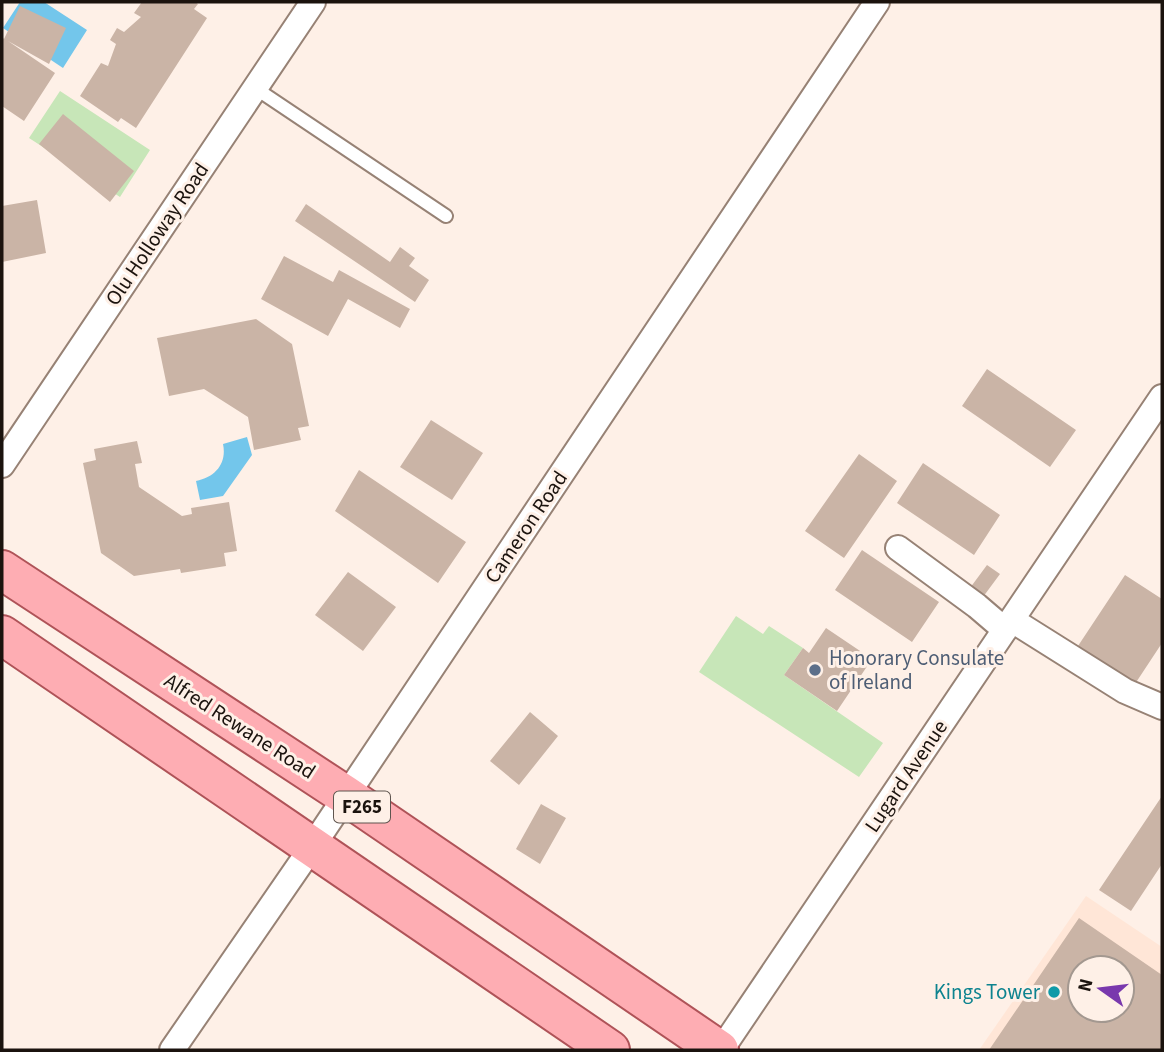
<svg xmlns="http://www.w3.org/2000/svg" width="1164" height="1052" font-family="'Source Sans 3',sans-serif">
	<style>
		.built { fill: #ffe6d7; fill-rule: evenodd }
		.green { fill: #c7e6b8 }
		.water { fill: #73c6eb }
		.building { fill: #cab4a6; fill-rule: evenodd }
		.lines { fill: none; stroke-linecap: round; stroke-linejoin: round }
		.lane-casing { stroke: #978275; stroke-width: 16 }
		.street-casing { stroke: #978275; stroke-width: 28 }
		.primary-casing { stroke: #af5358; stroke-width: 42 }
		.lane { stroke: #fff; stroke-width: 12 }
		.street { stroke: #fff; stroke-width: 24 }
		.primary { stroke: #feadb3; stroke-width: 38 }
		.service-dot { fill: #5c6f8a; stroke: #fef0e7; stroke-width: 2.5 }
		.culture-dot { fill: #0f9aa8; stroke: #fef0e7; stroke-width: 2.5 }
		.labels { text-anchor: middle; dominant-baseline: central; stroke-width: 6; stroke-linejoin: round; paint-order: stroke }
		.shield { fill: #fef0e7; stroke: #5f554f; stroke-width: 2 }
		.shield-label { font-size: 19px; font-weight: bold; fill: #1b130e }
		.street-label { font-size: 21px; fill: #1b130e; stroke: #fef0e7 }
		.service-label { font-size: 21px; fill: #4e5e75; stroke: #fef0e7; text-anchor: start }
		.culture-label { font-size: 21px; fill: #0d838f; stroke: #fef0e7; text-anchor: end }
	</style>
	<rect width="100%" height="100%" fill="#fef0e7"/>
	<path class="built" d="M1086 896 1162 947V1050H979ZM1080 968H1122V1010H1080Z"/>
	<path class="green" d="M60 91 150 150 120 197 29 138Z
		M736 616 763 634 769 626 803 648 784 675 883 743 859 777 699 672Z"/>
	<path class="water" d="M20 2H44L87 30 63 68 3 28Z
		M247 437 252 455 223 496 200 500 196 481C216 477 227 463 223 444Z"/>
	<path class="building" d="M142 2H195L198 4 194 9 207 18 136 128 121 118 118 122 80 96 101 63 108 66 116 44 110 40 117 28 124 32 141 17 134 13Z
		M20 6 66 28 49 64 8 41 55 73 24 121 2 106V37L4 39Z
		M63 114 134 171 110 202 39 144Z
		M37 200 46 253 2 262V206Z
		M306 204 390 262 400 247 415 258 409 266 429 280 415 302 295 221Z
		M284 256 333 282 339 270 410 309 400 328 348 299 328 336 261 299Z
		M256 319 292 344 309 426 298 428 301 440 254 450 248 417 204 389 169 396 157 338Z
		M987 369 1076 430 1050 467 962 406Z
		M431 420 483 453 452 500 400 467Z
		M137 441 142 463 135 464 139 487 182 516 192 514 191 508 229 502 237 551 224 553 226 566 181 573 180 569 134 576 101 553 83 463 96 460 94 449Z
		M859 454 897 481 844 558 805 531Z
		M923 463 1000 515 974 555 897 503Z
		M359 470 466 542 438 583 335 511Z
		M862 550 939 602 912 642 835 590Z
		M987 565 1000 574 983 597 970 588Z
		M348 572 396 607 363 651 315 615Z
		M1125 575 1162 599V643L1133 687 1076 649Z
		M826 628 872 659 837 711 784 675 803 648 809 653Z
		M530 712 558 736 519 785 490 761Z
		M1162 796V864L1131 911 1099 890Z
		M541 804 566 818 540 864 516 849Z
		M1079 918 1162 975V1050H989ZM1080 968H1122V1010H1080Z"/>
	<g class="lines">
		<defs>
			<path id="lane" d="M255 88 446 216"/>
			<path id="street" d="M2 465 313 2
				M898 548 977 606 1005 630
				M1012 620 1125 691 1162 707
				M172 1050 312 847 877 2
				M721 1050 1162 397"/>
			<path id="primary" d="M2 570 345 795 719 1050
				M2 635 610 1050"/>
		</defs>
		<use href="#lane" class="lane-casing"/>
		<use href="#street" class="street-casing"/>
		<use href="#primary" class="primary-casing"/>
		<use href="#lane" class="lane"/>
		<use href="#street" class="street"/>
		<use href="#primary" class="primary"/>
	</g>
	<circle class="service-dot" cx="815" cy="670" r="7"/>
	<circle class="culture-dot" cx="1054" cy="992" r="7"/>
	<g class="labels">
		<rect class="shield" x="334" y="791.5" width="56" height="31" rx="5"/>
		<g class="shield-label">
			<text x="362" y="807">F265</text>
		</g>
		<g class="street-label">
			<text transform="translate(157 234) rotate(-56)">Olu Holloway Road</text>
			<text transform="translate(526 527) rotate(-56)">Cameron Road</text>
			<text transform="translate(240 726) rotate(33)">Alfred Rewane Road</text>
			<text transform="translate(906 776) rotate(-56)">Lugard Avenue</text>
		</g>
		<g class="service-label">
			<text x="829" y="658">Honorary Consulate<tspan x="829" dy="24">of Ireland</tspan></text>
		</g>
		<g class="culture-label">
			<text x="1040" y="992">Kings Tower</text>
		</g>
	</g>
	<rect width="1164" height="1052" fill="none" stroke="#1b130e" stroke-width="7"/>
	<g transform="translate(1101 989) rotate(284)"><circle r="33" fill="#fef0e7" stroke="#a39890" stroke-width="2"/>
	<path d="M0-5L12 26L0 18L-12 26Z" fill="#7938ad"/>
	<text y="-10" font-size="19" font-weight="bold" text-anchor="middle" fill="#1b130e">N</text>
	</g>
</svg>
